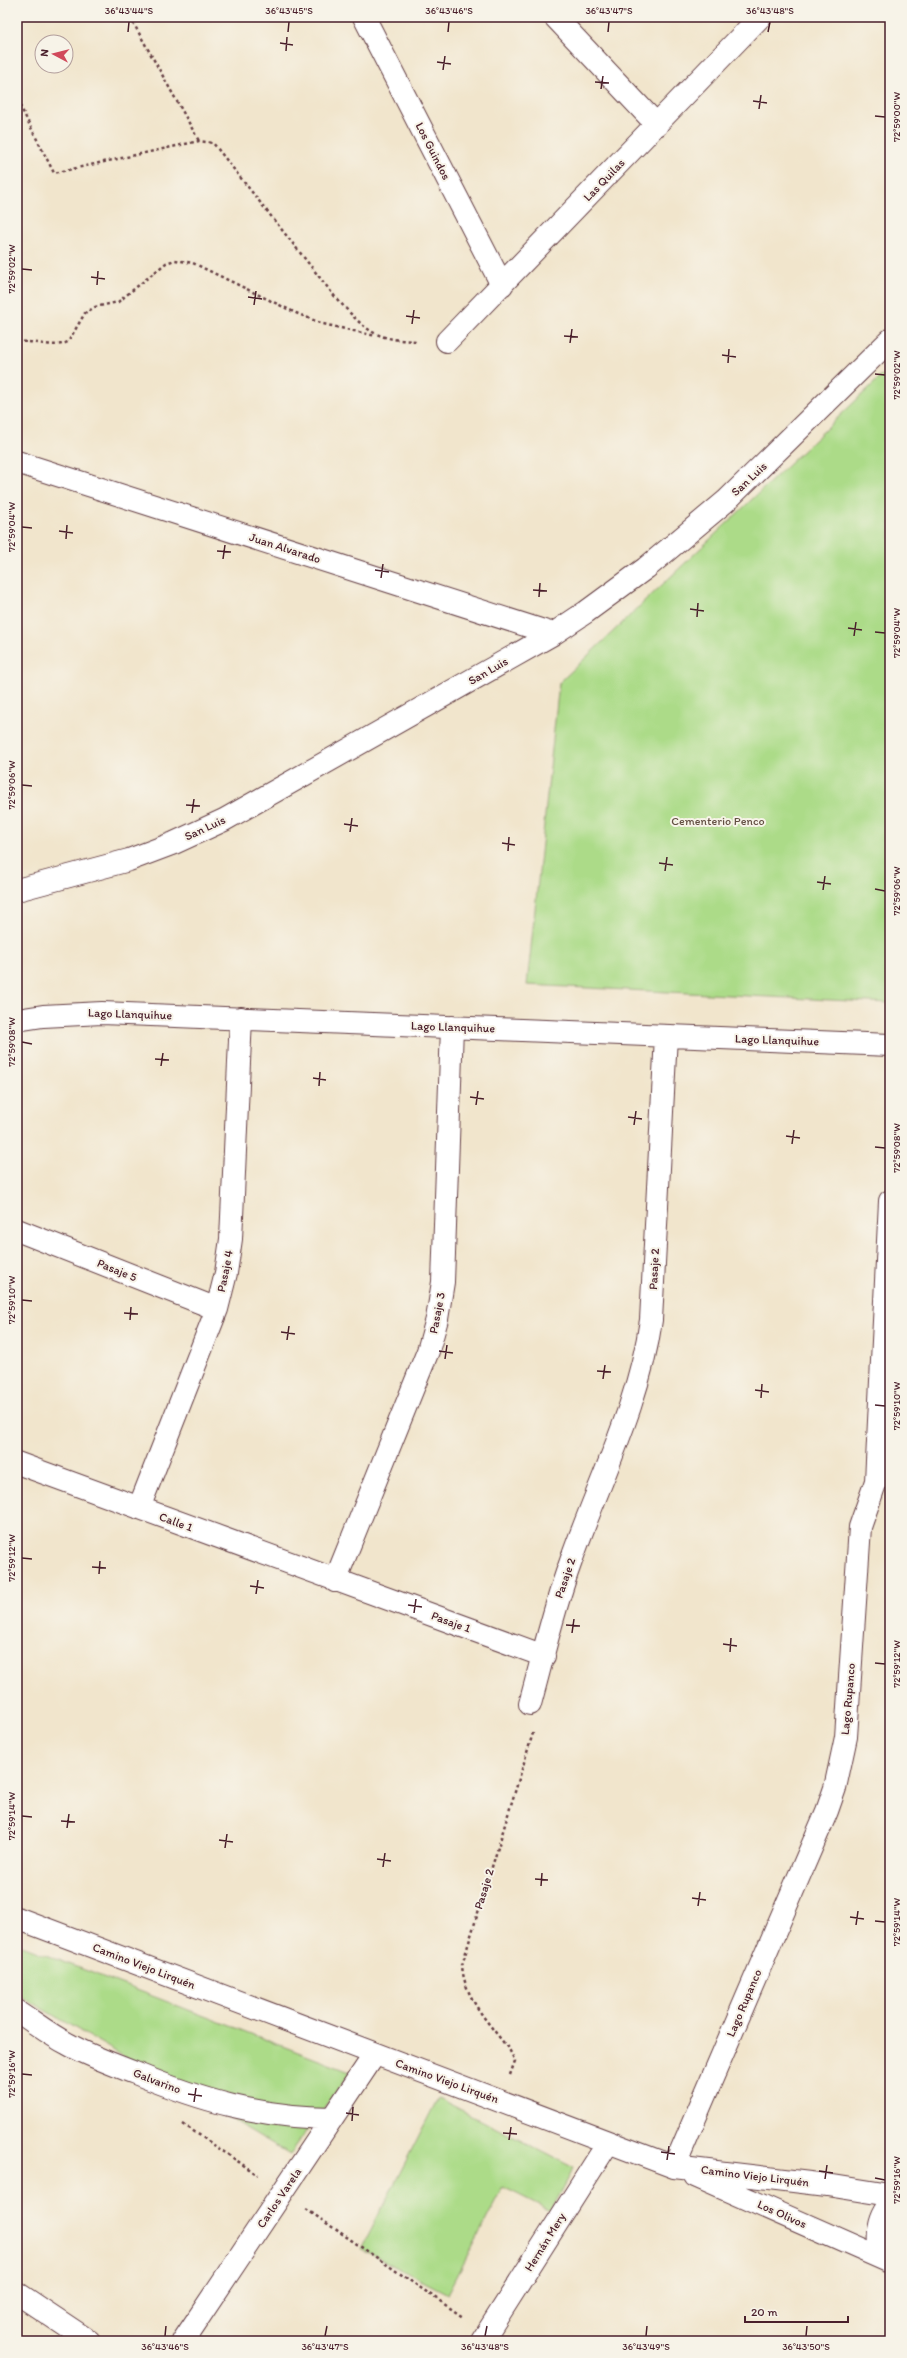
<svg xmlns="http://www.w3.org/2000/svg" width="907" height="2358" font-family="Itim,sans-serif">
	<style>
		.green { fill: #acdb88; stroke: #7b7d5a }
		.lines { fill: none; stroke-linecap: round; stroke-linejoin: round }
		.minor-casing { stroke: #633d43; stroke-width: 24 }
		.path { stroke: #633d43; stroke-width: 2.5; stroke-dasharray: 3 3; stroke-linecap: butt }
		.minor { stroke: #fff; stroke-width: 22 }
		.ticks { fill: none; stroke: #4a1f2b; stroke-width: 1.5 }
		.labels { text-anchor: middle; dominant-baseline: central; stroke-width: 4; stroke-linejoin: round; paint-order: stroke }
		.street-label { font-size: 12px; fill: #4a1f2b; stroke: #f7f3e8 }
		.park-label { font-size: 12px; fill: #624e42; stroke: #f7f3e8 }
		.neatline { fill: none; stroke: #4a1f2b; stroke-width: 1.5 }
		.ticks-label { font-size: 10px; text-anchor: middle; fill: #4a1f2b }
	</style>
	<rect width="100%" height="100%" fill="#f7f3e8"/>
	<filter id="ink" filterUnits="userSpaceOnUse"><feTurbulence type="fractalNoise" baseFrequency=".025" numOctaves="2"/><feDisplacementMap in="SourceGraphic" scale="8" xChannelSelector="R" yChannelSelector="G"/><feConvolveMatrix kernelMatrix="1 2 1 2 8 2 1 2 1" color-interpolation-filters="sRGB"/></filter>
	<filter id="wash" filterUnits="userSpaceOnUse"><feTurbulence type="fractalNoise" baseFrequency=".012" numOctaves="4" result="noise"/><feDisplacementMap in="SourceGraphic" scale="16" xChannelSelector="R" yChannelSelector="G"/><feGaussianBlur stdDeviation="0.9" result="paint"/><feColorMatrix in="noise" values="0 0 0 0 0 0 0 0 0 0 0 0 0 0 0 0 0 1.4 0 .05"/><feComposite in="paint" operator="in"/></filter>
	<g filter="url(#wash)">
		<rect width="100%" height="100%" fill="#f1e5cc"/>
		<path class="green" d="M890 368V1003L527 985 559 683Z
			M17 1944 350 2072 290 2154 17 1994Z
			M438 2098 574 2168 551 2211 503 2187 448 2294 361 2249Z"/>
	</g>
	<g filter="url(#ink)">
		<g class="lines">
			<defs>
				<path id="minor" d="M364 17 502 285
					M555 17 657 125
					M447 341 760 17
					M17 462 553 634
					M17 890 129 860 174 843 224 820 553 634 586 612 646 568 726 501 890 340
					M17 1020 43 1016 102 1013 890 1045
					M17 1230 217 1309
					M17 1463 544 1656
					M139 1508 217 1309 226 1273 231 1239 241 1018
					M335 1581 428 1351 437 1319 443 1282 452 1027
					M530 1704C543 1657 553 1610 570 1564 598 1483 639 1406 651 1320L666 1036
					M17 1918 674 2167 827 2185 890 2195
					M17 2011C34 2022 50 2035 68 2044 89 2056 113 2064 135 2073 203 2101 259 2117 332 2118
					M674 2167 827 1811 835 1788 846 1737 860 1527 876 1481 890 1201
					M695 2176 890 2262
					M881 2258C877 2240 877 2220 890 2205
					M17 2293 89 2341
					M183 2341 375 2054
					M482 2341 608 2143"/>
			</defs>
			<use href="#minor" class="minor-casing"/>
			<path class="path" d="M130 17 199 141
				M17 100 54 173 199 141 213 143 336 298C366 330 372 340 418 341
				M17 342C34 340 54 349 68 342L85 313 95 307 118 302 166 263 175 260 193 263 296 313 323 324 376 336
				M510 2075 515 2061 510 2051C490 2024 464 1999 462 1965L533 1733
				M183 2124 258 2175
				M306 2209 463 2317"/>
			<use href="#minor" class="minor"/>
		</g>
	</g>
	<path class="ticks" d="M128 32 129 22M288 32 289 22M448 32 449 22M608 32 609 22M768 32 770 22M280 43 293 45M286 51 287 37M437 62 451 64M443 70 445 56M595 82 609 83M601 89 603 76M753 101 767 103M759 109 761 95M875 116 885 117M22 269 32 270M91 277 105 279M97 285 98 271M248 297 262 299M254 305 256 291M406 316 420 318M412 324 414 310M564 336 578 337M570 343 572 329M722 355 736 357M728 363 729 349M875 374 885 375M22 527 32 528M59 531 73 533M66 539 67 525M217 551 231 552M223 559 225 545M375 570 389 572M381 578 383 564M533 590 547 591M539 597 540 583M690 609 704 611M697 617 698 603M848 628 862 630M875 632 885 633M854 636 856 622M22 785 32 786M186 805 200 806M192 813 194 799M344 824 358 826M350 832 352 818M502 843 515 845M508 851 509 837M659 863 673 865M665 871 667 857M817 882 831 884M875 889 885 891M823 890 825 876M22 1042 32 1044M155 1059 169 1060M161 1066 163 1053M313 1078 326 1080M319 1086 320 1072M470 1097 484 1099M476 1105 478 1091M628 1117 642 1119M634 1125 636 1111M786 1136 800 1138M792 1144 794 1130M875 1147 885 1148M22 1300 32 1301M124 1313 138 1314M130 1320 131 1307M281 1332 295 1334M287 1340 289 1326M439 1351 453 1353M445 1359 447 1345M597 1371 611 1372M603 1379 605 1365M755 1390 769 1392M761 1398 762 1384M875 1405 885 1406M22 1558 32 1559M92 1567 106 1568M99 1574 100 1561M250 1586 264 1588M256 1594 258 1580M408 1605 422 1607M414 1613 416 1599M566 1625 580 1626M572 1633 574 1619M723 1644 737 1646M730 1652 731 1638M875 1663 885 1664M22 1816 32 1817M61 1821 75 1822M67 1828 69 1814M219 1840 233 1842M225 1848 227 1834M377 1859 391 1861M383 1867 385 1853M535 1879 548 1880M541 1886 542 1873M692 1898 706 1900M698 1906 700 1892M850 1917 864 1919M875 1921 885 1922M856 1925 858 1911M22 2074 32 2075M188 2094 202 2096M194 2102 196 2088M346 2113 359 2115M352 2121 353 2107M503 2133 517 2134M509 2140 511 2127M661 2152 675 2154M667 2160 669 2146M819 2171 833 2173M875 2178 885 2180M825 2179 827 2165M165 2336 166 2326M325 2336 327 2326M485 2336 487 2326M646 2336 647 2326M806 2336 807 2326"/>
	<g class="labels">
		<g class="street-label">
			<text transform="translate(433 151) rotate(63)">Los Guindos</text>
			<text transform="translate(604 180) rotate(-46)">Las Quilas</text>
			<text transform="translate(749 479) rotate(-43)">San Luis</text>
			<text transform="translate(285 548) rotate(18)">Juan Alvarado</text>
			<text transform="translate(488 671) rotate(-30)">San Luis</text>
			<text transform="translate(205 828) rotate(-25)">San Luis</text>
			<text transform="translate(130 1014) rotate(2)">Lago Llanquihue</text>
			<text transform="translate(453 1027) rotate(2)">Lago Llanquihue</text>
			<text transform="translate(777 1040) rotate(2)">Lago Llanquihue</text>
			<text transform="translate(654 1269) rotate(-87)">Pasaje 2</text>
			<text transform="translate(117 1270) rotate(22)">Pasaje 5</text>
			<text transform="translate(225 1271) rotate(-79)">Pasaje 4</text>
			<text transform="translate(437 1313) rotate(-79)">Pasaje 3</text>
			<text transform="translate(176 1522) rotate(20)">Calle 1</text>
			<text transform="translate(565 1578) rotate(-71)">Pasaje 2</text>
			<text transform="translate(451 1622) rotate(20)">Pasaje 1</text>
			<text transform="translate(848 1699) rotate(-85)">Lago Rupanco</text>
			<text transform="translate(484 1889) rotate(-73)">Pasaje 2</text>
			<text transform="translate(144 1966) rotate(21)">Camino Viejo Lirquén</text>
			<text transform="translate(744 2003) rotate(-67)">Lago Rupanco</text>
			<text transform="translate(157 2081) rotate(21)">Galvarino</text>
			<text transform="translate(447 2081) rotate(20)">Camino Viejo Lirquén</text>
			<text transform="translate(755 2176) rotate(7)">Camino Viejo Lirquén</text>
			<text transform="translate(279 2198) rotate(-56)">Carlos Varela</text>
			<text transform="translate(782 2214) rotate(24)">Los Olivos</text>
			<text transform="translate(545 2242) rotate(-58)">Hernán Mery</text>
		</g>
		<g class="park-label">
			<text x="718" y="821">Cementerio Penco</text>
		</g>
	</g>
	<rect width="907" height="2358" fill="none" stroke="#f7f3e8" stroke-width="44"/>
	<g transform="translate(54 54) rotate(277)"><circle r="19" fill="#f7f3e8" stroke="#b29e9c"/>
	<path d="M0-3L7 15L0 10L-7 15Z" fill="#d1495b"/>
	<text y="-6" font-size="11" font-weight="bold" text-anchor="middle" fill="#4a1f2b">N</text>
	</g>
	<path d="M745 2316v6h103v-6" fill="none" stroke="#4a1f2b" stroke-width="2"/>
	<text x="751" y="2316" font-size="12" fill="#4a1f2b" stroke="#f7f3e8" stroke-width="3" paint-order="stroke">20 m</text>
	<rect x="22" y="22" width="863" height="2314" class="neatline"/>
	<g class="ticks-label">
		<text x="129" y="14">36°43'44"S</text>
		<text x="289" y="14">36°43'45"S</text>
		<text x="449" y="14">36°43'46"S</text>
		<text x="609" y="14">36°43'47"S</text>
		<text x="770" y="14">36°43'48"S</text>
		<text transform="translate(896 117) rotate(-90)" y="4">72°59'00"W</text>
		<text transform="translate(11 269) rotate(-90)" y="4">72°59'02"W</text>
		<text transform="translate(896 375) rotate(-90)" y="4">72°59'02"W</text>
		<text transform="translate(11 527) rotate(-90)" y="4">72°59'04"W</text>
		<text transform="translate(896 633) rotate(-90)" y="4">72°59'04"W</text>
		<text transform="translate(11 785) rotate(-90)" y="4">72°59'06"W</text>
		<text transform="translate(896 891) rotate(-90)" y="4">72°59'06"W</text>
		<text transform="translate(11 1042) rotate(-90)" y="4">72°59'08"W</text>
		<text transform="translate(896 1148) rotate(-90)" y="4">72°59'08"W</text>
		<text transform="translate(11 1300) rotate(-90)" y="4">72°59'10"W</text>
		<text transform="translate(896 1406) rotate(-90)" y="4">72°59'10"W</text>
		<text transform="translate(11 1558) rotate(-90)" y="4">72°59'12"W</text>
		<text transform="translate(896 1664) rotate(-90)" y="4">72°59'12"W</text>
		<text transform="translate(11 1816) rotate(-90)" y="4">72°59'14"W</text>
		<text transform="translate(896 1922) rotate(-90)" y="4">72°59'14"W</text>
		<text transform="translate(11 2074) rotate(-90)" y="4">72°59'16"W</text>
		<text transform="translate(896 2180) rotate(-90)" y="4">72°59'16"W</text>
		<text x="165" y="2350">36°43'46"S</text>
		<text x="325" y="2350">36°43'47"S</text>
		<text x="485" y="2350">36°43'48"S</text>
		<text x="646" y="2350">36°43'49"S</text>
		<text x="806" y="2350">36°43'50"S</text>
	</g>
</svg>
